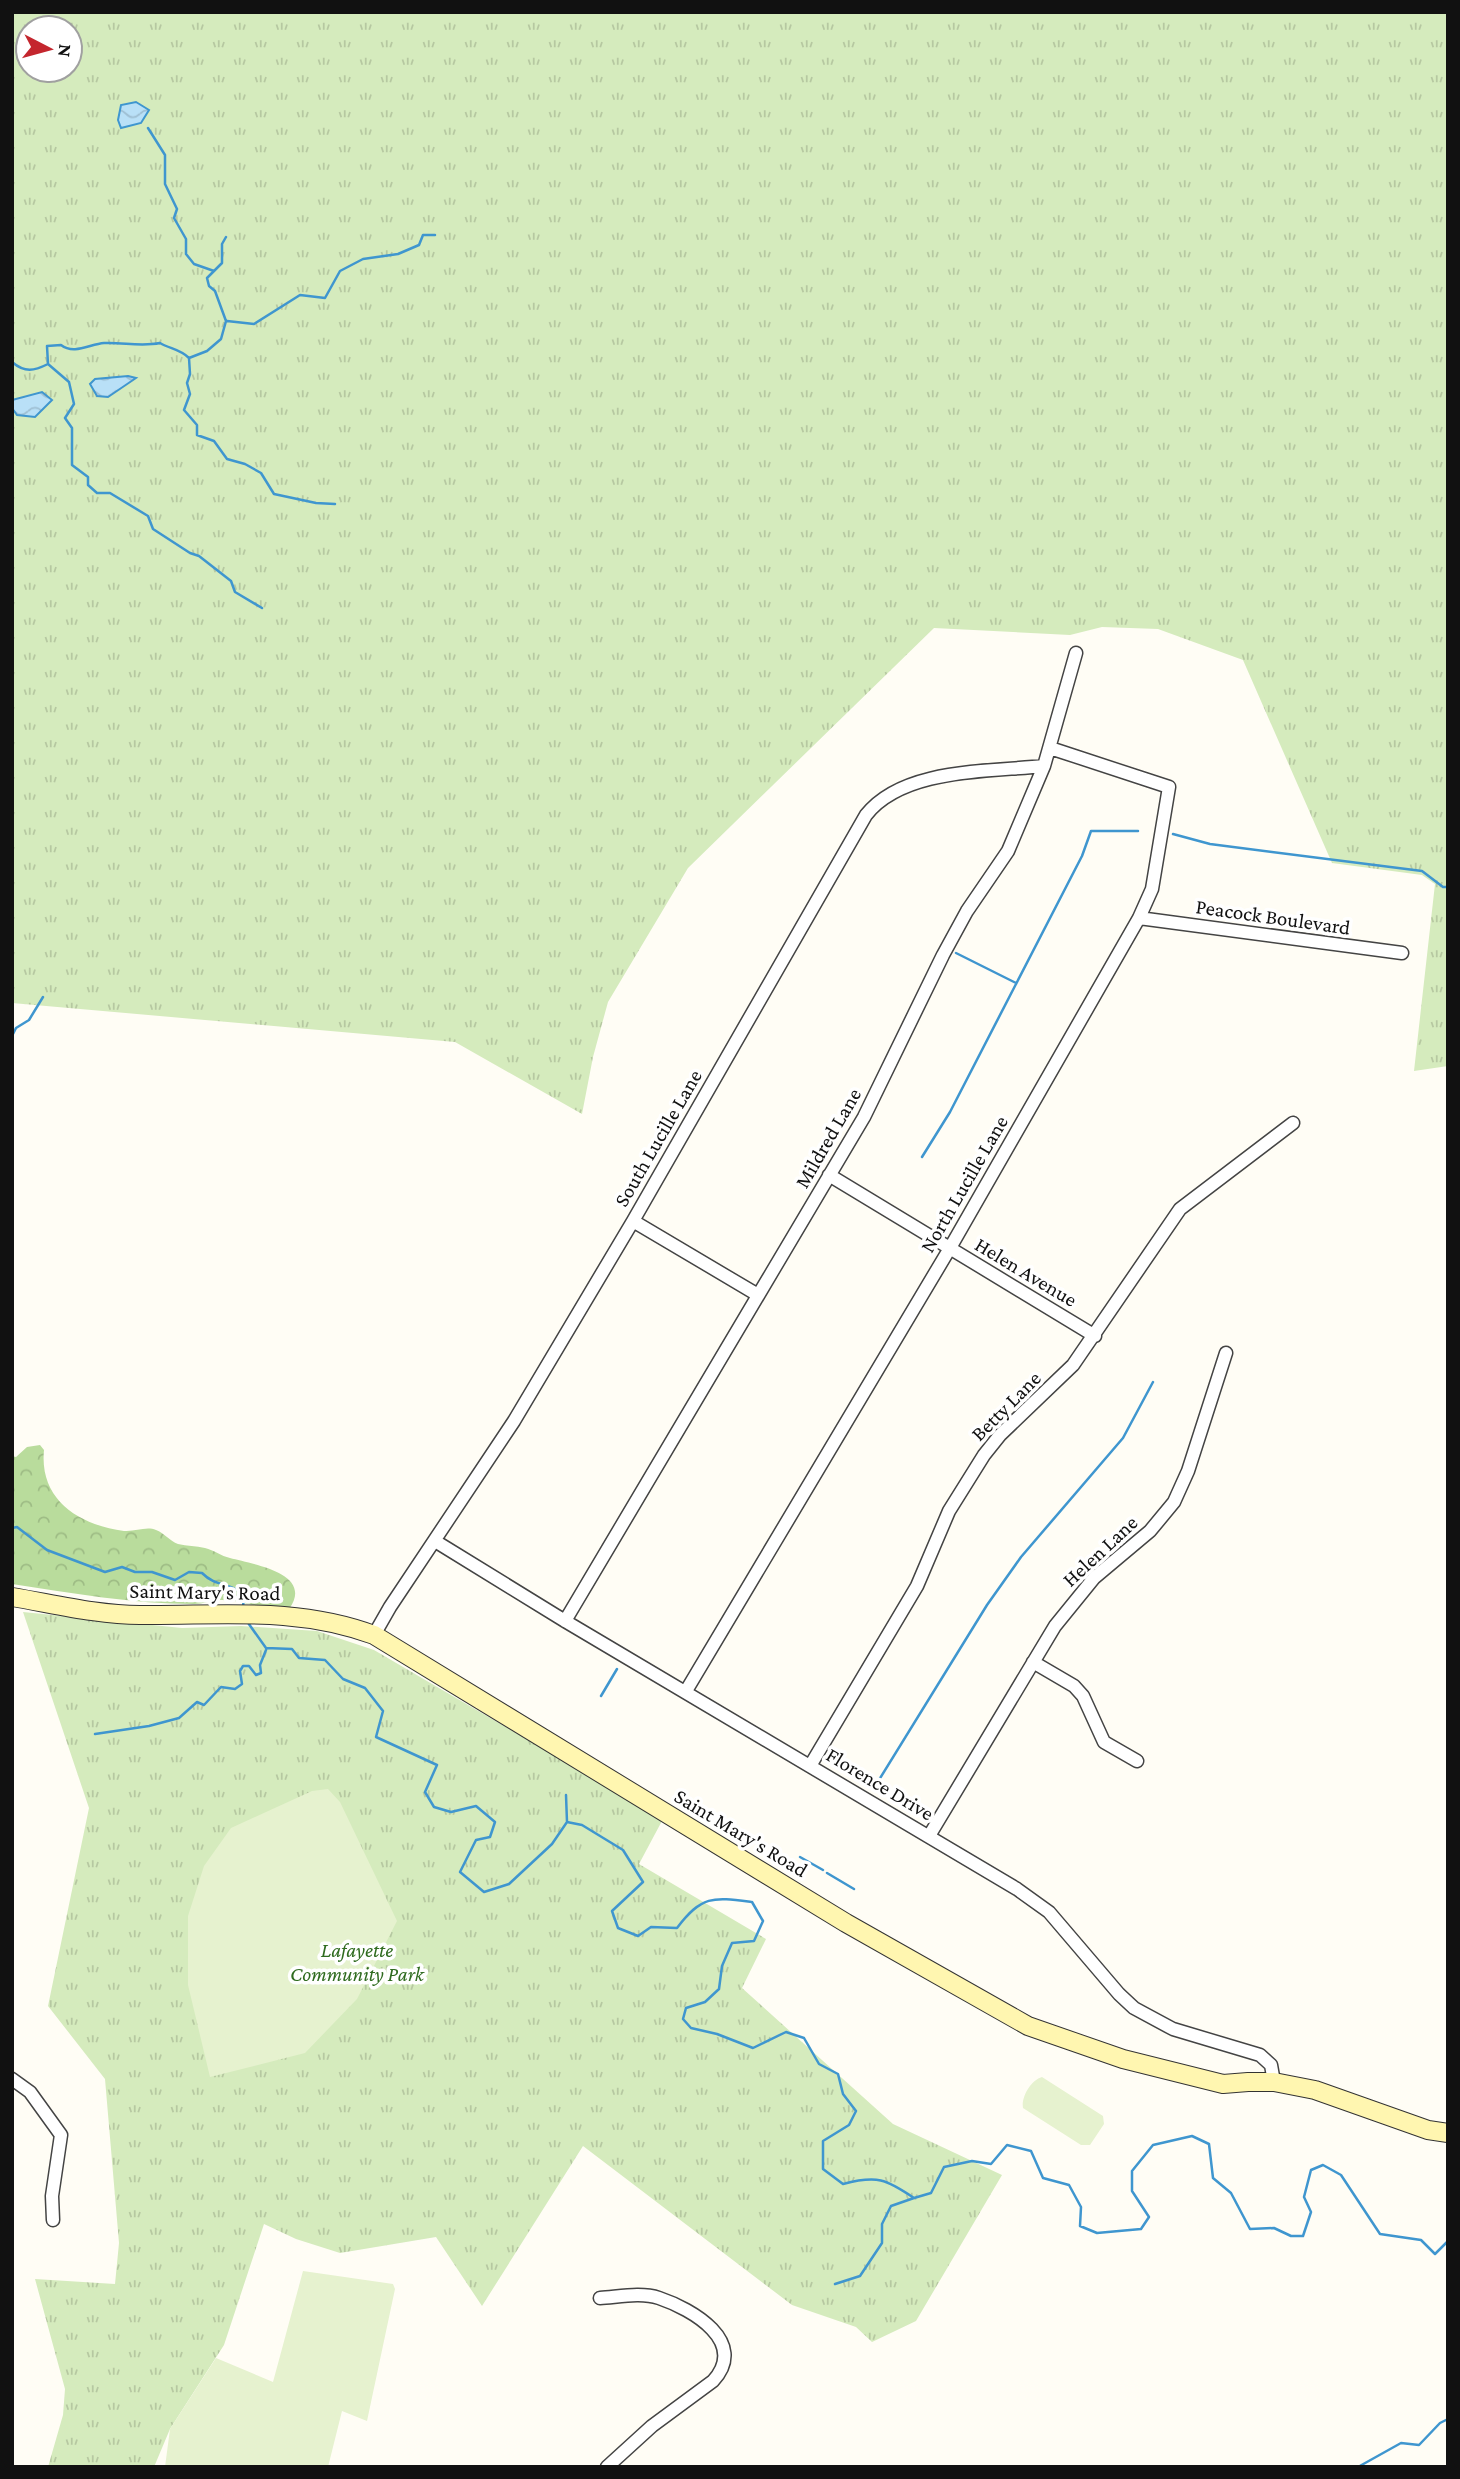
<svg xmlns="http://www.w3.org/2000/svg" width="1460" height="2479" font-family="'Crimson Pro',serif">
	<style>
		.grass { fill: url(#grass-tufts); fill-rule: evenodd }
		.forest { fill: url(#forest-crowns) }
		.pitch { fill: #e6f2cf }
		.water { fill: url(#water-waves); stroke: #3f96cf; stroke-width: 2 }
		.lines { fill: none; stroke-linecap: round; stroke-linejoin: round }
		.stream { stroke: #3f96cf; stroke-width: 2.5 }
		.street-casing { stroke: #444; stroke-width: 15 }
		.secondary-casing { stroke: #333; stroke-width: 20 }
		.street { stroke: #fff; stroke-width: 12 }
		.secondary { stroke: #fff6b0; stroke-width: 18 }
		.labels { text-anchor: middle; dominant-baseline: central; stroke-width: 7; stroke-linejoin: round; paint-order: stroke }
		.street-label { font-size: 21px; fill: #111; stroke: #fff }
		.park-label { font-size: 21px; font-style: italic; fill: #2f6b1f; stroke: #fff }
	</style>
	<defs>
		<pattern id="grass-tufts" width="24" height="20" patternUnits="userSpaceOnUse" patternTransform="scale(1.75)"><rect width="24" height="20" fill="#d5ebbd"/><path d="M3 7l-1-3M5 7V3M7 7l1-3M15 17l-1-3M17 17v-4M19 17l1-3" fill="none" stroke="#b6c8a1"/></pattern>
		<pattern id="forest-crowns" width="20" height="18" patternUnits="userSpaceOnUse" patternTransform="scale(1.75)"><rect width="20" height="18" fill="#b9dc9c"/><path d="M2 6a3 3 0 1 1 6 0M12 15a3 3 0 1 1 6 0" fill="none" stroke="#9ebc85"/></pattern>
		<pattern id="water-waves" width="16" height="10" patternUnits="userSpaceOnUse" patternTransform="scale(1.75)"><rect width="16" height="10" fill="#b9e0f7"/><path d="M0 5q4-4 8 0t8 0" fill="none" stroke="#9ebfd3"/></pattern>
	</defs>
	<rect width="100%" height="100%" fill="#fffdf5"/>
	<path class="grass" d="M12 12H1448V1066L1414 1071 1435 884 1422 875 1332 863 1243 660 1158 629 1102 627 1070 635 934 628 688 868 608 1002 593 1057 582 1114 455 1042 12 1003ZM28 28H70V70H28Z
		M23 1612 182 1628 241 1626 317 1631 374 1650 663 1819 639 1864 766 1939 742 1988 893 2124 1002 2175 916 2321 872 2342 856 2327 792 2305 583 2146 482 2306 436 2237 340 2253 296 2239 264 2224 224 2345 170 2429 154 2467H48L63 2415 65 2389 35 2279 115 2284 119 2243 105 2079 48 2006 89 1808Z"/>
	<path class="forest" d="M40 1445 44 1450C39 1500 79 1525 124 1531 135 1532 146 1526 156 1530 164 1533 170 1541 178 1544 187 1546 196 1546 205 1548 214 1550 221 1556 230 1558 252 1564 315 1573 289 1609 270 1613 242 1599 220 1600 212 1600 203 1604 194 1604 133 1604 72 1593 12 1584V1456L16 1457 27 1447Z"/>
	<path class="pitch" d="M328 1789 340 1802 397 1921 357 1999 305 2053 210 2077 188 1985V1916L204 1866 231 1828 312 1791Z
		M1042 2077 1103 2116 1104 2124 1090 2145H1081L1023 2108C1021 2097 1031 2080 1042 2077Z
		M303 2271 393 2284 395 2289 367 2421 342 2411 328 2467H165L170 2429 216 2358 273 2382Z"/>
	<path class="water" d="M136 102 149 110 141 123 121 128 118 120 121 105Z
		M128 376 136 378 108 397 97 396 90 384 95 379Z
		M42 392 52 400 35 417 17 415 12 408V400Z"/>
	<g class="lines">
		<path class="stream" d="M148 128 165 155V184L177 209 174 218 186 239V254L194 264 214 271 207 278 209 286 215 291 226 321 221 339 207 351 189 358
			M214 271 222 263V244L226 237
			M227 321 254 324 300 295 325 298 340 271 363 259 398 254 419 245 423 235H435
			M12 362C25 373 34 371 48 364L69 382 74 404 65 418 72 428V465L88 477V485L97 493H110L148 516 153 529 190 553 199 556 231 581 235 592 262 608
			M48 364 47 346 61 345C74 355 90 344 104 343 123 342 140 347 160 343 170 349 180 349 189 358L190 374 187 383 190 394 184 410 197 425V435L214 441 227 459 245 464 261 473 274 494 316 503 335 504
			M1173 834 1210 844 1422 871 1443 887H1448
			M956 953 1016 983
			M12 1036 16 1028 29 1020 43 997
			M922 1157 950 1112 1082 856 1091 831H1138
			M12 1528 17 1527 47 1550 105 1572 122 1567 135 1572H152L175 1580 189 1572 202 1573C216 1587 227 1582 244 1594L243 1608
			M246 1620 266 1648 292 1649 299 1658 325 1660 343 1679 365 1688 383 1711 376 1737 437 1765 425 1792 434 1807 451 1812 476 1806 495 1822 490 1837 476 1840 460 1872 484 1892 509 1884 552 1844 567 1822 582 1825 623 1850 643 1882 612 1911 618 1928 638 1936 651 1927 677 1928C702 1895 713 1897 752 1902L763 1921 754 1941 732 1943 722 1966 719 1989 705 2002 686 2008 683 2019 691 2028 717 2034 753 2048 786 2032 804 2038 819 2064 838 2074 843 2094 856 2111 849 2125 823 2141V2169L843 2184C877 2175 886 2179 914 2198L931 2193 944 2167 972 2161 991 2164 1007 2145 1031 2151 1043 2178 1069 2185 1081 2207 1080 2226 1097 2233 1141 2229 1149 2217 1132 2191V2171L1153 2145 1192 2136 1209 2144 1213 2178 1231 2193 1250 2229 1274 2228 1291 2236H1303L1311 2212 1304 2197 1311 2170 1323 2165 1341 2175 1380 2234 1421 2240 1435 2254 1448 2241
			M601 1696 617 1669
			M95 1734 149 1726 179 1718 197 1702 204 1705 221 1687 235 1689 242 1684 240 1671 243 1666H249L256 1675 261 1673 260 1665 266 1650
			M874 1788 987 1605 1021 1557 1123 1438 1153 1382
			M566 1795 567 1822
			M800 1857 823 1870
			M827 1873 854 1889
			M835 2284 860 2276 882 2243V2224L891 2206 914 2198
			M1358 2467 1401 2443 1419 2445 1440 2423 1448 2419"/>
		<defs>
			<path id="street" d="M1139 918 1402 953
				M829 1175 1095 1336
				M633 1221 758 1295
				M435 1541 565 1621 1017 1889 1049 1912 1119 1994 1134 2008 1173 2029 1260 2055 1271 2065 1274 2082
				M565 1621 864 1117 943 955 967 911 1008 851 1044 766 1076 653
				M374 1635 390 1607 514 1421 633 1221 866 815C903 768 988 772 1044 766
				M1033 1662 1074 1686 1083 1696 1104 1742 1137 1761
				M686 1691 950 1248 1139 918 1152 889 1169 787 1050 748
				M810 1766 917 1586 949 1511 984 1455 1000 1435 1073 1365 1180 1209 1293 1123
				M929 1836 1055 1626 1094 1578 1150 1531 1174 1502 1188 1471 1226 1353
				M12 2079 30 2092 61 2135 52 2196 53 2220
				M600 2298C618 2297 641 2292 659 2298 692 2309 749 2342 713 2381L652 2426 607 2467"/>
			<path id="secondary" d="M12 1597C54 1604 98 1615 140 1615 221 1616 296 1606 374 1635L846 1923 1028 2026 1123 2059 1223 2084 1248 2082H1274L1315 2090 1428 2130 1448 2133"/>
		</defs>
		<use href="#street" class="street-casing"/>
		<use href="#secondary" class="secondary-casing"/>
		<use href="#street" class="street"/>
		<use href="#secondary" class="secondary"/>
	</g>
	<g class="labels">
		<g class="street-label">
			<text transform="translate(1273 917) rotate(8)">Peacock Boulevard</text>
			<text transform="translate(658 1138) rotate(-60)">South Lucille Lane</text>
			<text transform="translate(828 1138) rotate(-60)">Mildred Lane</text>
			<text transform="translate(964 1184) rotate(-60)">North Lucille Lane</text>
			<text transform="translate(1026 1272) rotate(31)">Helen Avenue</text>
			<text transform="translate(1006 1406) rotate(-45)">Betty Lane</text>
			<text transform="translate(1100 1551) rotate(-43)">Helen Lane</text>
			<text transform="translate(205 1592) rotate(1)">Saint Mary's Road</text>
			<text transform="translate(880 1784) rotate(31)">Florence Drive</text>
			<text transform="translate(741 1833) rotate(31)">Saint Mary's Road</text>
		</g>
		<g class="park-label">
			<text x="357" y="1950">Lafayette<tspan x="357" dy="24">Community Park</tspan></text>
		</g>
	</g>
	<rect width="1460" height="2479" fill="none" stroke="#111111" stroke-width="28"/>
	<g transform="translate(49 49) rotate(96)"><circle r="33" fill="#ffffff" stroke="#a0a0a0" stroke-width="2"/>
	<path d="M0-5L12 26L0 18L-12 26Z" fill="#c4262e"/>
	<text y="-10" font-size="19" font-weight="bold" text-anchor="middle" fill="#111111">N</text>
	</g>
</svg>
